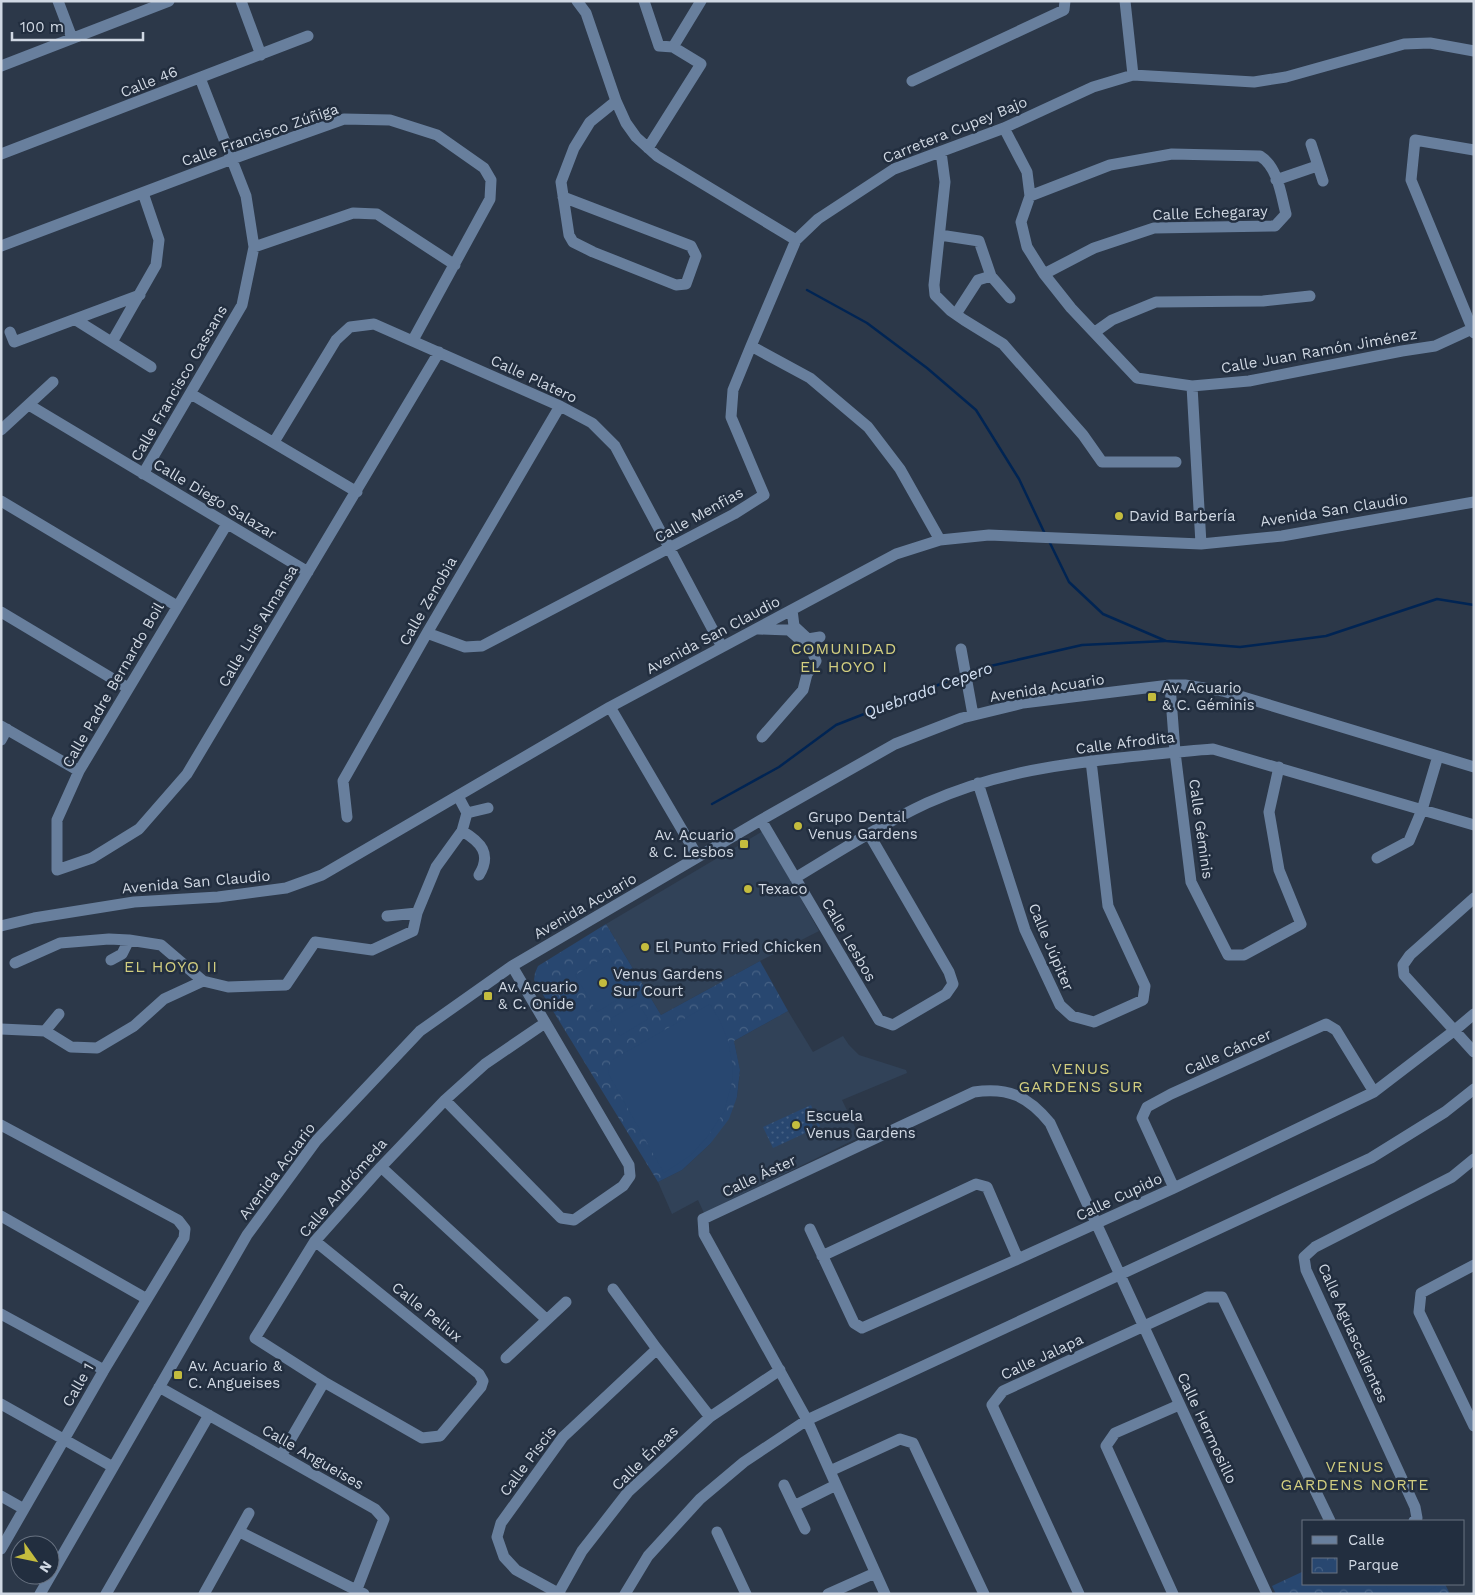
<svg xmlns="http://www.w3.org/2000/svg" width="1475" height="1595" font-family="'Work Sans',sans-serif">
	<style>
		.built { fill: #314258 }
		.grass { fill: url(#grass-dots) }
		.park { fill: url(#park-crowns) }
		.pitch { fill: #284770 }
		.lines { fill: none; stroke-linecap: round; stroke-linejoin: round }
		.stream { stroke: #002453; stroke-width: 2.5 }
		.minor { stroke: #687f9d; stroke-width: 11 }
		.poi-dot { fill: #c4bc3e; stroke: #222e3f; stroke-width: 2 }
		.labels { text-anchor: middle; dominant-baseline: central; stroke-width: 5; stroke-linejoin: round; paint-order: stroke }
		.street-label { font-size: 15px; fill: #d0d8e3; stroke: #222e3f }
		.poi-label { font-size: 15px; fill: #d0d8e3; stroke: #222e3f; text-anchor: start }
		.neighbourhood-label { font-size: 16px; letter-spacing: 1px; fill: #d1cd7f; stroke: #222e3f }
		.water-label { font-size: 16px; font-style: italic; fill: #d3e1f4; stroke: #222e3f }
	</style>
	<defs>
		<pattern id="grass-dots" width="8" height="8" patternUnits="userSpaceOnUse" patternTransform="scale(1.25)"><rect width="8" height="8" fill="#284770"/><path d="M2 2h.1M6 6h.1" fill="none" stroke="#466184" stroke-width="1.8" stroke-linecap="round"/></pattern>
		<pattern id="park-crowns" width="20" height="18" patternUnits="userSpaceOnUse" patternTransform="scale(1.25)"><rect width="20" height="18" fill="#284770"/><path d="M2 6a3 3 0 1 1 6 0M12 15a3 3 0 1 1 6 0" fill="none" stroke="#466184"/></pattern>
	</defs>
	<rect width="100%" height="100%" fill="#2c3849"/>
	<path class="built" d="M763 831 819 931 760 961 661 1015 606 924Z
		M788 1011 813 1052 843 1036 849 1045 859 1055 906 1070 907 1073 842 1100 860 1137 704 1213 698 1200 672 1214 658 1182 682 1170 710 1144 737 1097 740 1071 734 1041Z"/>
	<path class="grass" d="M811 1105 820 1126 818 1127 815 1120 811 1121 814 1129 773 1148 763 1127Z"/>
	<path class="park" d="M606 924 661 1015 760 961 788 1011 734 1041 740 1070 737 1097 729 1119 710 1144 682 1170 658 1182 534 980 535 973 538 966Z
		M1304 1571V1584H1445L1450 1594H1276L1272 1586Z"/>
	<path class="pitch" d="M608 955 630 992 597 1012 575 975Z
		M638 1003 648 1019 620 1036 610 1019Z
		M710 1004 720 1021 728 1041 732 1062 733 1078 724 1112 707 1137 691 1155 664 1173 609 1075 608 1068 612 1060Z
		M1385 1584H1436L1437 1586 1422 1594H1390Z"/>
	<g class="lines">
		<path class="stream" d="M807 290 867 323 927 368 976 410 1019 479 1045 534
			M1049 541 1069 582 1103 614 1166 641 1240 647 1326 636 1437 599 1474 605
			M969 673 986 667 1082 645 1165 641
			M712 804 779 767 836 725 961 676"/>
		<path class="minor" d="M58 1 72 38
			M241 1 261 55
			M577 1 586 13 616 101 626 123 636 137 657 156 796 240
			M644 1 659 46 673 47 701 64 648 148
			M1125 1 1133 75
			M673 47 701 1
			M1 66 169 1
			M912 81 1064 10 1065 1
			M1004 128 1027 172 1030 196 1021 222 1027 247 1044 274 1071 308 1137 378 1192 386 1249 381 1402 351 1435 346 1472 329
			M1311 144 1323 181
			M1474 150 1415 140 1411 180 1474 333
			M941 152 945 182 934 285 935 295 951 311 964 320 1003 344 1083 435 1102 462H1176
			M1 154 308 36
			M1276 180 1317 166
			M1030 196 1110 165 1172 154 1260 156C1278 167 1281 195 1286 214L1275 226 1154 228 1094 248 1044 274
			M563 197 691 246 696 256 686 284 676 285 593 252 573 242 569 235 561 182 574 148 590 122 616 101
			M940 235 979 241 991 276 1010 298
			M1 246 232 159 344 119 390 120 437 135 484 168 491 180 490 199 413 340
			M254 247 353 213 377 214 455 265
			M956 314 978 280 991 276
			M76 320 151 367
			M10 332 14 342 140 295
			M1095 332 1112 320 1156 302 1263 301 1310 296
			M112 342 156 265 159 240 143 193
			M751 346 810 378 868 427 900 469 940 540
			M1192 386 1201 544
			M191 394 357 492
			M29 405 308 572
			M1 430 53 382
			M274 442 336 340 350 327 374 324 560 406 592 423 615 446 722 647
			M143 474 242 305 254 247 246 196 200 78
			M1 501 177 606
			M227 524 79 771 57 820V870L92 858 139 829 187 774 439 352
			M792 610 794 626 808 639 820 637
			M1 612 128 688
			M759 629 789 630 811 649 816 661 807 674 803 690 762 737
			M427 633 465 647 482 646 734 514 764 495 731 417 733 390 751 346 796 240 818 219 894 169 1004 128 1093 87 1133 75 1254 82 1286 77 1404 44 1430 43 1474 51
			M961 649 973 715
			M1170 685 1175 752 1191 882 1228 955H1244L1301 924 1279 870 1269 812 1279 767
			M610 707 698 857
			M1 726 79 771
			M1 740 7 729
			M978 783 1025 930 1060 1005 1072 1016 1094 1022 1143 1000 1145 986 1108 906 1091 761
			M467 813 488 808
			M347 817 343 781 427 633 560 406
			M761 820 879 1020 893 1025 946 994 953 984 949 972 869 834
			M462 831C481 842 492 854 479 875
			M1377 858 1409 841 1422 810 1438 756
			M795 878C838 852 882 824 927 803 989 775 1052 765 1119 758 1150 755 1182 751 1213 749L1474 825
			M1474 898 1410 955 1403 965 1404 975 1474 1052
			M387 916 417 913 436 867 462 831 467 813 458 796
			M1 926 34 918 134 902 218 897 286 888 322 875 610 707 896 554 940 540 989 535 1201 544 1282 536 1474 502
			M111 960 122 954 129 940
			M15 963 60 943 109 939 129 940 161 945 203 981
			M1 1029 45 1031 59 1014
			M45 1031 71 1047 97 1048 134 1026 164 999 203 981 228 987 286 985 315 942 372 950 413 931 417 913
			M445 1100 561 1218 574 1220 623 1186 630 1176 629 1165 512 966
			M1 1125 178 1220 185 1229 184 1238 104 1370 1 1549
			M381 1167 546 1319
			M1174 1188 1142 1118 1147 1107 1171 1094 1326 1024 1336 1030 1374 1092
			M1 1216 147 1299
			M810 1229 854 1323 862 1328 1018 1259 1174 1188 1374 1092 1455 1030 1474 1014
			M315 1241 479 1374 483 1381 481 1387 440 1436 422 1438 324 1382 255 1338 315 1241 381 1167 445 1100 485 1064 545 1023
			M822 1256 976 1184 987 1187 1018 1259
			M1474 1265 1421 1293 1419 1312 1474 1426
			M613 1289 657 1349 710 1417
			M1 1314 104 1370
			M506 1358 566 1302
			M159 1387 375 1509 384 1519 357 1589
			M1 1404 113 1467
			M281 1456 324 1382
			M830 1471 900 1439 913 1443 984 1594
			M784 1485 805 1529
			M1 1496 24 1509
			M794 1506 836 1485
			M1414 1521 1417 1518 1415 1507 1306 1270 1304 1257 1315 1247 1452 1177 1474 1159
			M240 1532 364 1594
			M717 1532 746 1594
			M40 1594 247 1235 316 1141 420 1031 512 966 761 820 895 744 962 718 1023 703 1170 685H1185L1223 691 1474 767
			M106 1594 209 1415
			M204 1594 249 1513
			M558 1594 582 1551 628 1492 710 1417 780 1370
			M560 1594 516 1570 504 1557 497 1537 501 1523 563 1437 657 1349
			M625 1594 648 1556 700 1499 744 1462 807 1420 1371 1158 1445 1112 1474 1089
			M828 1594 875 1573
			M885 1594 807 1420 704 1234 703 1219 974 1092C1008 1087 1028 1096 1050 1123L1267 1594
			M1079 1594 992 1405 1003 1391 1207 1297H1222L1330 1521
			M1173 1594 1106 1446 1115 1433 1179 1405"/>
	</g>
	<g class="poi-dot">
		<circle cx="1119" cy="516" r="5"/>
		<rect x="1147" y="692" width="10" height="10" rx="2.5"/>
		<circle cx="798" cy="826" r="5"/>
		<rect x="739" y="839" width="10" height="10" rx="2.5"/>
		<circle cx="748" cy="889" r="5"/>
		<circle cx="645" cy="947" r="5"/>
		<circle cx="603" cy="983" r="5"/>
		<rect x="483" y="991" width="10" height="10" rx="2.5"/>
		<circle cx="796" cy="1125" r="5"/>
		<rect x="173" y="1370" width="10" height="10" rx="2.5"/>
	</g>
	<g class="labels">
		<g class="street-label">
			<text transform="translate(149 82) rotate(-22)">Calle 46</text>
			<text transform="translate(955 130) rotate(-22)">Carretera Cupey Bajo</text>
			<text transform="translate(260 135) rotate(-19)">Calle Francisco Zúñiga</text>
			<text transform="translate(1210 213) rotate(-2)">Calle Echegaray</text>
			<text transform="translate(1319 351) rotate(-10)">Calle Juan Ramón Jiménez</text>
			<text transform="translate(534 379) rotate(25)">Calle Platero</text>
			<text transform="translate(179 383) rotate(-60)">Calle Francisco Cassans</text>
			<text transform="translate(215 499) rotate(31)">Calle Diego Salazar</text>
			<text transform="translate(1334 510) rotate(-9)">Avenida San Claudio</text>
			<text transform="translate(699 515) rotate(-29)">Calle Menfias</text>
			<text transform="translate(428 601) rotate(-60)">Calle Zenobia</text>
			<text transform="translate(258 626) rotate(-59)">Calle Luis Almansa</text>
			<text transform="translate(713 635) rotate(-28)">Avenida San Claudio</text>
			<text transform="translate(113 685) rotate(-60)">Calle Padre Bernardo Boil</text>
			<text transform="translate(1047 688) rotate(-9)">Avenida Acuario</text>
			<text transform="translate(1125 743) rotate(-7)">Calle Afrodita</text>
			<text transform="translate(1201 829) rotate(82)">Calle Géminis</text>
			<text transform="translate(196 882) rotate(-5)">Avenida San Claudio</text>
			<text transform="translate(585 906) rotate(-30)">Avenida Acuario</text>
			<text transform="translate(849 940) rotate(60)">Calle Lesbos</text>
			<text transform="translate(1051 947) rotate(67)">Calle Júpiter</text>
			<text transform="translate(1228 1052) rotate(-24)">Calle Cáncer</text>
			<text transform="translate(277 1171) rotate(-53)">Avenida Acuario</text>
			<text transform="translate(759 1176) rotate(-25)">Calle Áster</text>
			<text transform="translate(343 1188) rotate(-49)">Calle Andrómeda</text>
			<text transform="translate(1119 1197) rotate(-25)">Calle Cupido</text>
			<text transform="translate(427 1312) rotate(39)">Calle Peliux</text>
			<text transform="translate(1353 1333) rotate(66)">Calle Aguascalientes</text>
			<text transform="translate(1042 1357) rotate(-25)">Calle Jalapa</text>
			<text transform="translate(78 1385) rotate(-60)">Calle 1</text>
			<text transform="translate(1207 1428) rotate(65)">Calle Hermosillo</text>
			<text transform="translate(313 1457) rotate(30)">Calle Angueises</text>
			<text transform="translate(645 1458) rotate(-44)">Calle Éneas</text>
			<text transform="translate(528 1461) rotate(-53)">Calle Piscis</text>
		</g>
		<g class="poi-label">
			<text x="1129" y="516">David Barbería</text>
			<text x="1162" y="688">Av. Acuario<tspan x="1162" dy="17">&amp; C. Géminis</tspan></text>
			<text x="808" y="817">Grupo Dental<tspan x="808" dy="17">Venus Gardens</tspan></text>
			<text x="734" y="835" text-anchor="end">Av. Acuario<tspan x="734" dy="17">&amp; C. Lesbos</tspan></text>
			<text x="758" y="889">Texaco</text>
			<text x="655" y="947">El Punto Fried Chicken</text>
			<text x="613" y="974">Venus Gardens<tspan x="613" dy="17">Sur Court</tspan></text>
			<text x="498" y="987">Av. Acuario<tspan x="498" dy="17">&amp; C. Onide</tspan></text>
			<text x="806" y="1116">Escuela<tspan x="806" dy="17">Venus Gardens</tspan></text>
			<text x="188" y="1366">Av. Acuario &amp;<tspan x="188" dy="17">C. Angueises</tspan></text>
		</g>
		<g class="neighbourhood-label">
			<text x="844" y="648">COMUNIDAD<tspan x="844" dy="18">EL HOYO I</tspan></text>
			<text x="171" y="966">EL HOYO II</text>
			<text x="1081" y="1068">VENUS<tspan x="1081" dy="18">GARDENS SUR</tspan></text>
			<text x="1355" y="1466">VENUS<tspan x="1355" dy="18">GARDENS NORTE</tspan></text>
		</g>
		<g class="water-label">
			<text transform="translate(928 690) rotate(-20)">Quebrada Cepero</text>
		</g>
	</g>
	<rect width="1475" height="1595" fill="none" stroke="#d0d8e3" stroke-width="5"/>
	<rect x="1302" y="1520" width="162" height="65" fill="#222e3f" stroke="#687281"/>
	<rect x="1312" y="1536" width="25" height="8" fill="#687f9d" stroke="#687281"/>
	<text x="1348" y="1545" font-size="15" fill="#d0d8e3">Calle</text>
	<rect x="1312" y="1558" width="25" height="15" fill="url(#park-crowns)" stroke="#687281"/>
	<text x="1348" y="1570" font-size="15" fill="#d0d8e3">Parque</text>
	<g transform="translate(35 1560) rotate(123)"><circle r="24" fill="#222e3f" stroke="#687281"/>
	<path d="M0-4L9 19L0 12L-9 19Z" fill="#c4bc3e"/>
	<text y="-8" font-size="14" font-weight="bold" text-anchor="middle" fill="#d0d8e3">N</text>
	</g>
	<path d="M12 32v8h131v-8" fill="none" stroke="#d0d8e3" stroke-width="2.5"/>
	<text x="20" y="32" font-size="15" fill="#d0d8e3" stroke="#222e3f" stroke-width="4" paint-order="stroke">100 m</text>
</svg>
